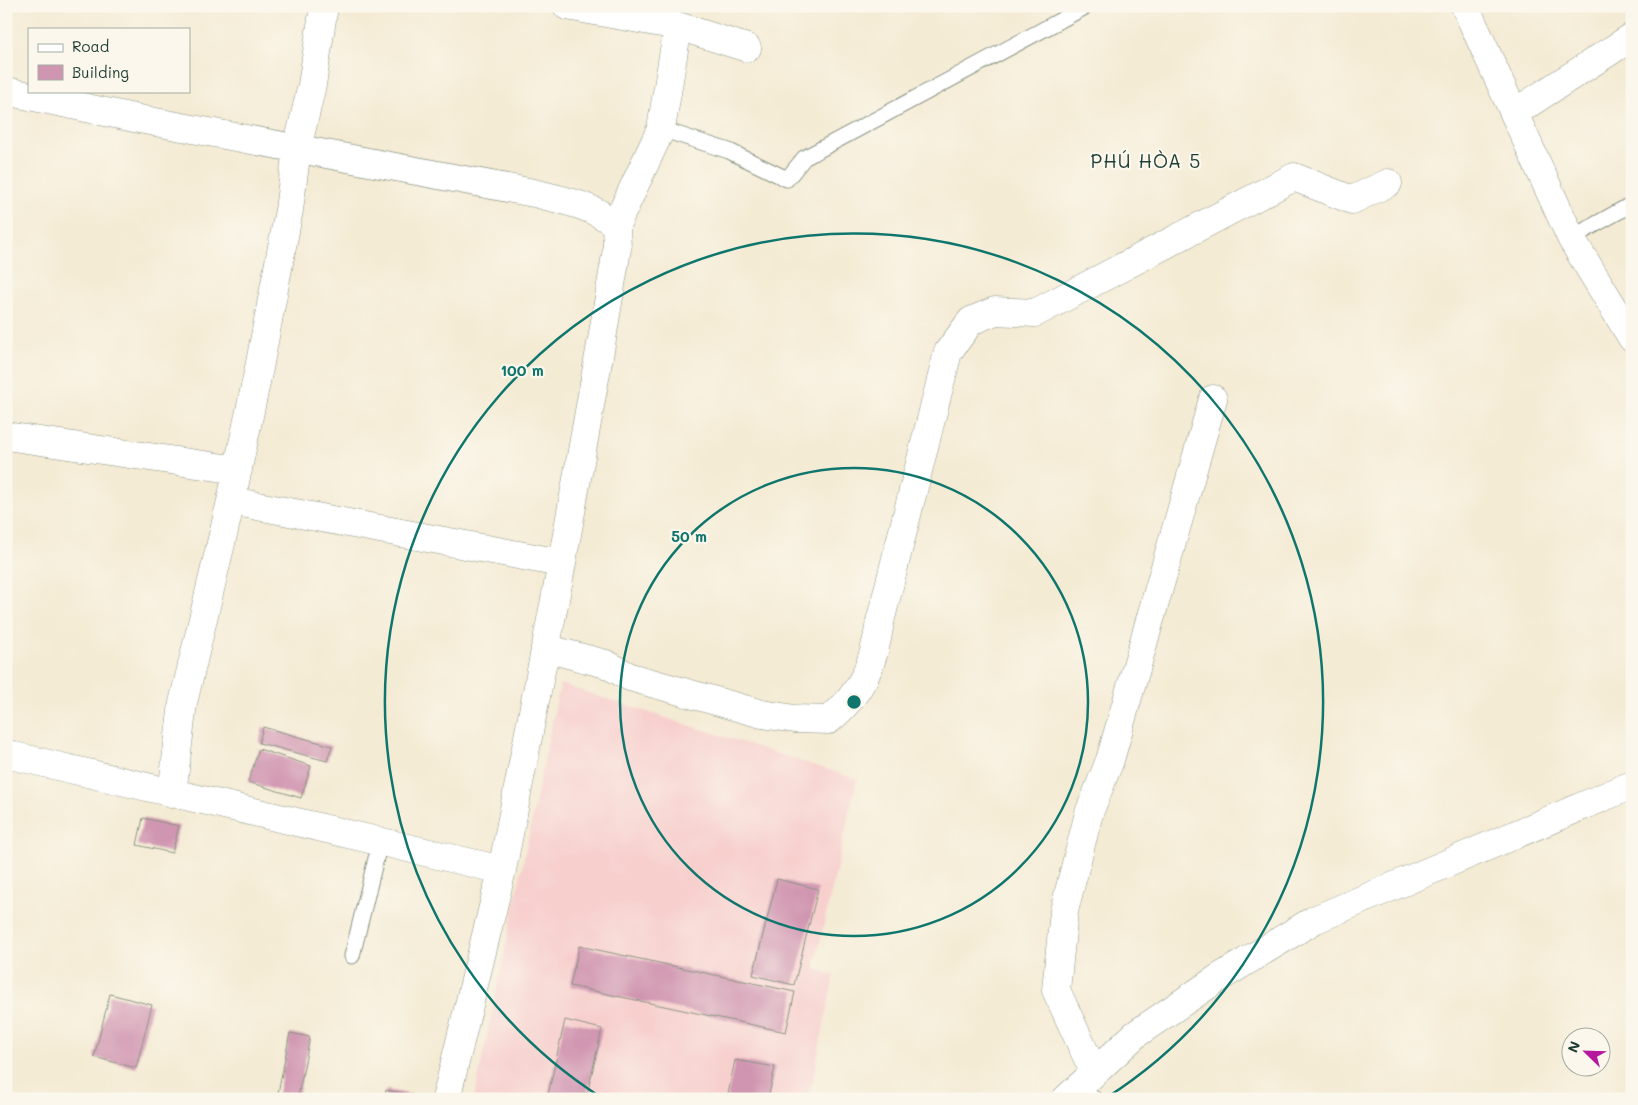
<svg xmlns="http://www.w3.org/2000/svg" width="1638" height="1105" font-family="Mali,sans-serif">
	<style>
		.built { fill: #f7d0ce }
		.building { fill: #d095b0 }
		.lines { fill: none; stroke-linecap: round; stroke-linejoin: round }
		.lane-casing { stroke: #8a9484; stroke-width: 17 }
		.street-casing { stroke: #8a9484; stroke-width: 29 }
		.lane { stroke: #fff; stroke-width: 15 }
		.street { stroke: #fff; stroke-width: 28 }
		.ring { fill: none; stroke: #0f766e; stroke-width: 2.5 }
		.labels { text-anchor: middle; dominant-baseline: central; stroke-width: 4.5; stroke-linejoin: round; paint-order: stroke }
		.quarter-label { font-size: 19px; letter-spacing: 1px; fill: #1f3d34; stroke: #fbf7ec }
		.centre { fill: #0f766e; stroke: #fbf7ec; stroke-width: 2.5 }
		.ring-label { font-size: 15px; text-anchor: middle; font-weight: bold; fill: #0f766e; stroke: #fbf7ec; stroke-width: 4.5; stroke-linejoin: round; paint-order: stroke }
	</style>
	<rect width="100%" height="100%" fill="#fbf7ec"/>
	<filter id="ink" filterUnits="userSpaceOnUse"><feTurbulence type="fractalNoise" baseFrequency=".02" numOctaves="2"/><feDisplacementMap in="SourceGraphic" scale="10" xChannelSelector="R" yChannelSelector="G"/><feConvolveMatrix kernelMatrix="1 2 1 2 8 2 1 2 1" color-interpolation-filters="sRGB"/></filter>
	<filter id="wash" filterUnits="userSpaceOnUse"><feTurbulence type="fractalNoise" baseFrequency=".0096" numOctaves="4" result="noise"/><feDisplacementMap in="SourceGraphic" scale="20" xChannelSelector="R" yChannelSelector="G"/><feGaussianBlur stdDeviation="1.12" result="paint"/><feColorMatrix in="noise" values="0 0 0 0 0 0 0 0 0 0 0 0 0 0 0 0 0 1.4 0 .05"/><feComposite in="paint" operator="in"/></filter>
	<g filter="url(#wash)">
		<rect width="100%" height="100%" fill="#f4ebd4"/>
		<path class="built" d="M560 684 857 779 814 968 834 975 809 1099H474Z"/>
		<g id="blocks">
			<path class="building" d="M263 727 332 746 327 761 259 743Z
				M259 749 311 766 301 798 248 782Z
				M143 818 179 826 172 853 137 845Z
				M777 879 818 889 794 985 753 975Z
				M579 946 795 992 786 1032 570 986Z
				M110 994 152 1005 136 1068 94 1057Z
				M565 1020 602 1029 586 1099H547Z
				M290 1033 310 1037 298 1097 278 1093Z
				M735 1060 775 1067 768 1099H727Z
				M386 1090 413 1095 412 1099H384Z"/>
		</g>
	</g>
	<g filter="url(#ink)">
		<use href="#blocks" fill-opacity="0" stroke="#8a9484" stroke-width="1"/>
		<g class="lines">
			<defs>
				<path id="lane" d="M661 129 729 151 787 179 804 158 1087 6
					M1571 238 1632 204
					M352 956 380 842
					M1074 1090 1095 1099"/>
				<path id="street" d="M567 6 678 26 747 48
					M1465 6 1571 238 1632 338
					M6 91 134 118 534 193C563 200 592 205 616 225L617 249 602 339 559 579 502 870 446 1099
					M1514 113 1632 37
					M616 225 661 129 678 26
					M6 436 238 470
					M231 501 561 563
					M545 648 606 664 630 677 762 714 795 719 829 720C862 693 874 664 880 622L948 352 971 321 995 311 1035 313 1294 177 1352 200 1388 183
					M6 754 502 870
					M172 794 183 703 231 501 259 368 289 210 297 149 312 85 324 6
					M1094 1072 1056 990 1064 911 1089 813 1110 760 1213 399
					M1066 1099 1136 1034 1217 979 1314 920 1632 785"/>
			</defs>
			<use href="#lane" class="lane-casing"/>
			<use href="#street" class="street-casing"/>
			<use href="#lane" class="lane"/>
			<use href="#street" class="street"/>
		</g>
	</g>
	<g class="ring">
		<circle cx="854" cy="702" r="234"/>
		<path d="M602 1098A469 469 0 1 1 1106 1098"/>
	</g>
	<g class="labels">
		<g class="quarter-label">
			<text x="1146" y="160">PHÚ HÒA 5</text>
		</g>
	</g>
	<circle cx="854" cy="702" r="8" class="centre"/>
	<g class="ring-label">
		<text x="522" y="376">100 m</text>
		<text x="689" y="542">50 m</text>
	</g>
	<rect width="1638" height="1105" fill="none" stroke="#fbf7ec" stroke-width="25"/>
	<rect x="28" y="28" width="162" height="65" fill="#fbf7ec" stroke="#a3ada2"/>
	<rect x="38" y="44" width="25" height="8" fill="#ffffff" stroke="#a3ada2"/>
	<text x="72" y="52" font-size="15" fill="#1f3d34">Road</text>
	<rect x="38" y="65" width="25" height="15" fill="#d095b0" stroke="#a3ada2"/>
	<text x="72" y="78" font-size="15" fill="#1f3d34">Building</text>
	<g transform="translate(1586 1052) rotate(293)"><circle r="24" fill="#fbf7ec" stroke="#a3ada2"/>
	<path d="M0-4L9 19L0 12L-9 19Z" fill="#b5179e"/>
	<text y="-8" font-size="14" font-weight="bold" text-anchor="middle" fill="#1f3d34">N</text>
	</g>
</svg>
